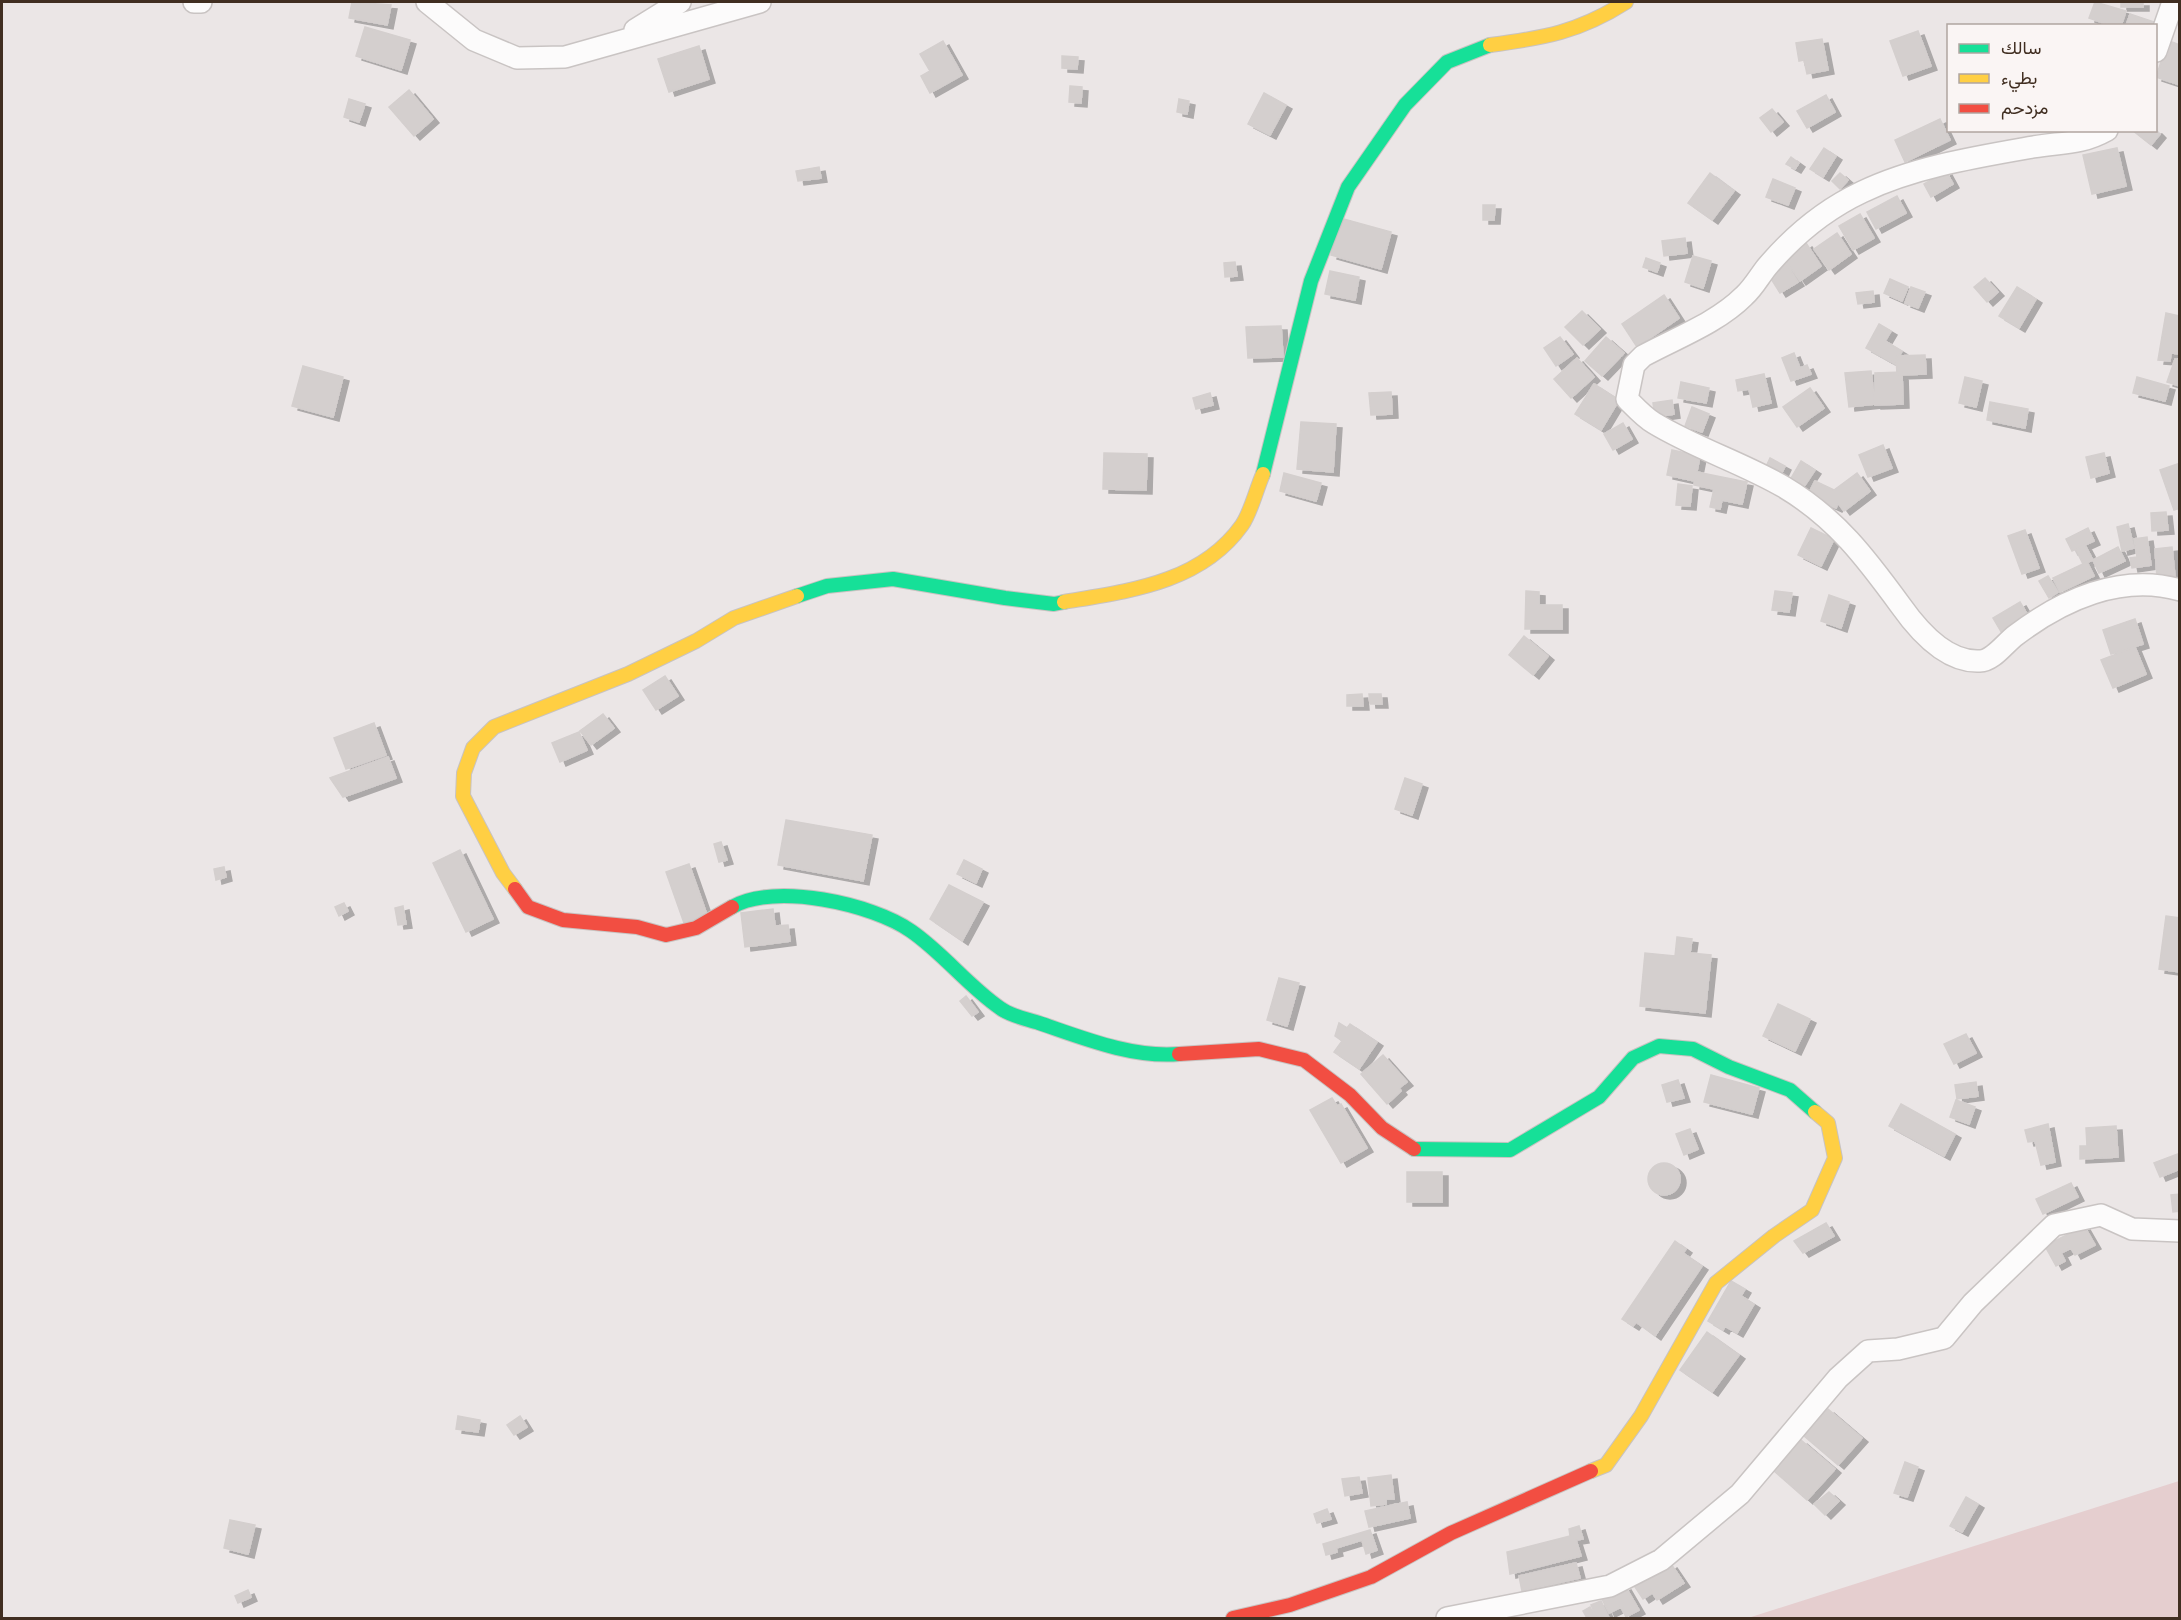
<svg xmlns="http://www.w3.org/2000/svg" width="2181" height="1620" font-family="'Exo 2',Vazirmatn,sans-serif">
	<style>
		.green { fill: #e5cecf }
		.building { fill: #d4cfce; stroke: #d4cfce; stroke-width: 1.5; filter: url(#shadow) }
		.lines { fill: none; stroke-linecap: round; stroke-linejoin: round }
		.street-casing { stroke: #c9c4c3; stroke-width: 24 }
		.fast-casing { stroke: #c8c3c1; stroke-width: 16 }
		.slow-casing { stroke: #c8c3c1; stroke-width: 16 }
		.jam-casing { stroke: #c8c3c1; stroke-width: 16 }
		.street { stroke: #fcfbfb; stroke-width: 21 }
		.fast { stroke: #16e098; stroke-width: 14 }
		.slow { stroke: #ffcf43; stroke-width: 14 }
		.jam { stroke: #f24e42; stroke-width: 14 }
	</style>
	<defs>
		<filter id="shadow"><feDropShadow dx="6" dy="4" stdDeviation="0" flood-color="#0004"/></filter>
	</defs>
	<rect width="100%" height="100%" fill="#ebe6e6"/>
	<path class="green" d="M2179 1481V1618H1748Z"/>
	<path class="building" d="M352 2 391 5 387 25 349 18Z
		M2095 2 2126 11 2121 26H2112L2089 18Z
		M2121 2H2143V7H2121Z
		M2130 14 2154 22 2153 26H2126Z
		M365 27 410 40 401 70 356 56Z
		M1918 31 1931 66 1903 76 1890 41Z
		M1822 39 1828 70 1807 74 1804 60 1799 61 1796 43Z
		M943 41 962 75 930 93 921 76 930 71 920 54Z
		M2172 42 2180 45V62L2167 58Z
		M699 46 709 79 669 92 658 59Z
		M1062 56 1078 57 1077 69 1062 68Z
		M2163 56 2180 62V85L2156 77Z
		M1070 86 1082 87 1081 103 1069 102Z
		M409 90 433 119 414 136 389 107Z
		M1264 93 1286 105 1270 135 1248 124Z
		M1826 95 1835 112 1807 128 1797 111Z
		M349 99 365 104 359 122 344 117Z
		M1179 99 1189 101 1187 114 1177 112Z
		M1772 109 1783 122 1771 132 1760 118Z
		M1940 119 1950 140 1905 162 1895 140Z
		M2132 130H2156L2160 134 2151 145Z
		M1824 148 1836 156 1823 177 1810 169Z
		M2117 148 2126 186 2092 194 2083 155Z
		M1791 157 1799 163 1795 169 1786 164Z
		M819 167 821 178 798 181 796 171Z
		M1946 171 1953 184 1931 197 1924 184Z
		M1710 173 1734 191 1712 220 1688 203Z
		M1840 173 1848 180 1840 189 1832 181Z
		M1773 179 1795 188 1788 205 1766 197Z
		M1897 196 1906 213 1876 229 1867 212Z
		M1483 205H1495L1494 220H1483Z
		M1860 214 1874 238 1853 250 1839 226Z
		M1340 218 1391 232 1381 269 1331 255Z
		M1837 233 1851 254 1829 270 1814 249Z
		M1685 238 1687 253 1664 256 1662 241Z
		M1806 243 1821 266 1800 281 1784 258Z
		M1693 256 1711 261 1703 288 1685 282Z
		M1646 258 1660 263 1657 272 1643 267Z
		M1235 262 1237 276 1225 277 1224 263Z
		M1786 263 1798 282 1780 293 1768 274Z
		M1330 271 1359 277 1355 300 1325 294Z
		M1985 278 1998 292 1987 302 1974 287Z
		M1890 279 1908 287 1902 301 1884 293Z
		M1911 287 1925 292 1918 308 1905 303Z
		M2017 287 2036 299 2019 328 1999 316Z
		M1873 291 1874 302 1858 304 1856 293Z
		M1664 295 1679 318 1637 347 1622 324Z
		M1582 311 1600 329 1583 345 1565 327Z
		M2166 313 2180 316V354L2171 353 2170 361 2158 360Z
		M1879 324 1891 331 1885 341 1902 351 1895 364 1866 348Z
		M1281 326 1283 357 1248 358 1246 327Z
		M1560 337 1573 354 1556 366 1544 348Z
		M1606 337 1624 353 1602 376 1585 361Z
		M1794 353 1800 368 1807 365 1811 374 1791 381 1782 358Z
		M1925 355 1926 374 1897 375 1896 356Z
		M1577 358 1594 377 1571 398 1554 379Z
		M2175 359 2180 360V386L2167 382Z
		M303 366 343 377 333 417 292 406Z
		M1871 371 1875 404 1849 407 1845 373Z
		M1902 372 1903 404 1875 405V373Z
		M1764 374 1771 403 1753 407 1749 389 1738 391 1736 380Z
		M1965 377 1982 381 1976 407 1959 403Z
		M2137 377 2169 386 2165 401 2133 393Z
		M1681 382 1709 388 1706 403 1678 398Z
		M1594 384 1619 400 1601 430 1575 414Z
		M1810 388 1824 408 1797 427 1783 407Z
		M1391 392 1392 414 1371 415 1369 393Z
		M1210 393 1213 405 1196 409 1193 398Z
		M1672 400 1674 414 1655 417 1653 403Z
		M1990 402 2028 409 2025 428 1987 420Z
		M1692 407 1709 414 1702 432 1685 426Z
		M1301 422 1336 424 1333 472 1297 469Z
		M1623 423 1632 439 1613 450 1604 434Z
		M1883 445 1892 468 1868 477 1859 455Z
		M1672 450 1700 456 1695 481 1667 475Z
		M1104 453 1147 454 1146 490 1103 489Z
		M2104 453 2109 473 2091 478 2086 457Z
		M1770 458 1785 466 1779 479 1764 471Z
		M1801 461 1815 470 1803 488 1790 480Z
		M2180 463V508L2174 510 2160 470Z
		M1697 472 1747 482 1742 504 1722 500 1720 509 1710 507 1714 489 1694 485Z
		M1284 473 1321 483 1316 501 1280 491Z
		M1857 473 1870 491 1844 511 1838 503 1836 508 1808 495 1815 481 1834 490Z
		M1678 484 1692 486 1690 506 1676 505Z
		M2166 512 2168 530 2152 531 2151 513Z
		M2128 524 2134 548 2122 551 2117 527Z
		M1811 528 1834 539 1821 566 1798 555Z
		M2088 528 2094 541 2072 551 2066 539Z
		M2025 530 2039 568 2022 574 2008 536Z
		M2147 537 2151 565 2132 568 2130 558 2137 557 2134 539Z
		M2085 545 2093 560 2083 564 2076 550Z
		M2118 547 2125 561 2099 573 2093 560Z
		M2172 547 2175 577 2157 578 2155 549Z
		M2087 562 2094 576 2060 592 2053 578Z
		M2048 576 2058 592 2049 598 2039 581Z
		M1526 591 1539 592V605H1562V629H1525Z
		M1775 591 1792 593 1789 612 1772 610Z
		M1829 595 1849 602 1841 628 1821 621Z
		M2020 602 2030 619 2003 635 1993 618Z
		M2135 619 2143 644 2111 654 2103 630Z
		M1524 636 1548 656 1533 675 1509 655Z
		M2135 647 2146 674 2113 688 2101 660Z
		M665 676 678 696 656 710 643 690Z
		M1362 694 1363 706H1347V695Z
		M1369 694H1381L1382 704H1370Z
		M603 714 614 728 591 745 580 731Z
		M374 723 386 755 346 769 334 738Z
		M579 732 587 750 560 762 552 743Z
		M388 757 396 778 343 797 330 778Z
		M1405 778 1422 784 1412 815 1395 809Z
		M786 820 872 835 863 881 778 865Z
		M721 842 727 860 719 862 714 844Z
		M460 850 493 919 466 932 433 863Z
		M964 860 982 869 976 883 957 874Z
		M689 864 707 915 684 923 666 872Z
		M224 867 226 877 216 880 214 869Z
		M949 885 983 902 962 941 930 919Z
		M344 903 348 911 339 916 335 907Z
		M403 906 406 924 398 925 395 908Z
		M773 909 775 926 788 925 790 941 745 947 741 913Z
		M2166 916 2180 918V972L2159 969Z
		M1677 937 1692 939 1690 953 1711 955 1705 1013 1640 1006 1645 953 1675 956Z
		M1279 978 1299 983 1287 1026 1267 1020Z
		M966 996 978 1012 972 1016 960 1001Z
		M1778 1004 1810 1019 1795 1051 1763 1036Z
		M1339 1023 1347 1028 1350 1024 1377 1042 1359 1069 1334 1052 1342 1041 1335 1036Z
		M1966 1034 1976 1053 1954 1064 1944 1044Z
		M1383 1055 1407 1082 1399 1088 1401 1091 1387 1104 1361 1074Z
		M1711 1075 1759 1088 1752 1114 1704 1102Z
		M1678 1080 1684 1098 1667 1102 1662 1085Z
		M1976 1082 1978 1096 1957 1099 1955 1085Z
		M1332 1098 1337 1106 1341 1104 1367 1148 1341 1163 1310 1110Z
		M1956 1100 1975 1107 1969 1124 1950 1117Z
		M1901 1104 1955 1134 1944 1156 1889 1126Z
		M2048 1124 2055 1162 2041 1165 2035 1141 2028 1142 2025 1130Z
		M2116 1126 2118 1157 2080 1159V1146H2087L2086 1128Z
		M1690 1129 1698 1149 1684 1155 1676 1134Z
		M2180 1153V1169L2160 1177 2154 1163Z
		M1648 1179a16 16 0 1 1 32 0a16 16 0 1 1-32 0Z
		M1407 1172H1442V1202H1407Z
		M2071 1183 2078 1197 2043 1214 2036 1199Z
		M2180 1194V1211L2173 1212 2171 1195Z
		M1826 1223 1834 1236 1803 1253 1794 1241Z
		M2084 1226 2095 1245 2075 1255 2071 1248 2061 1253 2065 1261 2056 1266 2045 1246Z
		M1675 1241 1686 1249 1683 1253 1702 1266 1655 1336 1636 1322 1633 1326 1622 1319Z
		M1731 1281 1745 1289 1741 1296 1754 1304 1737 1333 1725 1326 1723 1330 1708 1321Z
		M1707 1332 1739 1355 1712 1392 1680 1370Z
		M1828 1409 1862 1438 1838 1465 1804 1436Z
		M458 1416 480 1420 478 1432 456 1429Z
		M520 1416 527 1427 514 1435 507 1425Z
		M1801 1440 1835 1469 1807 1500 1774 1471Z
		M1905 1462 1918 1467 1907 1497 1894 1493Z
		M1391 1475 1394 1499H1386V1504L1371 1506 1368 1478Z
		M1359 1477 1362 1493 1345 1496 1342 1479Z
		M1829 1492 1839 1501 1825 1515 1814 1504Z
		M1966 1497 1978 1504 1962 1532 1950 1526Z
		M1407 1502 1410 1518 1369 1527 1365 1511Z
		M1327 1509 1331 1519 1317 1523 1314 1514Z
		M230 1520 255 1525 248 1554 224 1548Z
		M1579 1526 1583 1539 1576 1540 1581 1556 1510 1574 1507 1552 1570 1536 1569 1529Z
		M1370 1530 1377 1550 1366 1554 1362 1540 1336 1548 1337 1552 1326 1555 1323 1544Z
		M1576 1563 1580 1578 1522 1591 1519 1576Z
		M1671 1564 1684 1583 1657 1600 1645 1581Z
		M1643 1578 1652 1593 1643 1599 1633 1584Z
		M1625 1586 1639 1610 1626 1617 1621 1607 1609 1613 1602 1599Z
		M248 1590 251 1597 238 1603 235 1596Z
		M1601 1601 1609 1618H1597L1591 1605Z
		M1590 1607 1596 1618H1587L1583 1611Z"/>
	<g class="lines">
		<defs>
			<path id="street" d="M194 2H201
				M427 2 474 40 517 58 565 57 760 2
				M635 30 680 2
				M2156 51 2173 2
				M2107 130C2080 145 2062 142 2033 147 1976 157 1914 167 1862 192 1826 209 1792 237 1766 268 1759 277 1753 288 1744 296 1717 323 1676 338 1643 356L1634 365 1627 399C1635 407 1644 417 1654 423 1695 448 1743 463 1784 487 1836 518 1866 558 1901 606 1918 630 1946 663 1980 661 1993 661 2005 643 2016 635 2062 600 2121 573 2180 590
				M1447 1618 1610 1586 1661 1560 1740 1494 1838 1378 1868 1351 1898 1349 1944 1338 1973 1303 2054 1225 2101 1215 2132 1229 2180 1231"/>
			<path id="fast" d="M1263 474 1311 281 1348 187 1405 105 1447 62 1490 45
				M797 596 827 586 893 579 1005 598 1054 604 1064 602
				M732 907C774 882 873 904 911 931 943 953 968 986 1000 1008 1010 1016 1027 1019 1039 1023 1083 1038 1132 1058 1179 1054
				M1414 1149 1510 1150 1599 1097 1633 1058 1659 1046 1693 1049 1729 1067 1790 1090 1815 1112"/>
			<path id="slow" d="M1490 45C1544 38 1579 32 1626 2
				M1064 602C1129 591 1201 583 1242 525 1251 512 1256 490 1263 474
				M515 889 503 873 463 796 464 773 473 748 494 727 628 674 696 641 734 618 797 596
				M1591 1471 1606 1465 1641 1416 1716 1283 1774 1236 1812 1210 1835 1158 1828 1123 1815 1112"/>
			<path id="jam" d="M515 889 528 907 563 920 637 927 666 935 696 928 732 907
				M1179 1054 1259 1049 1304 1060 1350 1095 1382 1128 1414 1149
				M1233 1618 1290 1605 1371 1577 1451 1533 1591 1471"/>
		</defs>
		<use href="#street" class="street-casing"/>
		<use href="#fast" class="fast-casing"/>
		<use href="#slow" class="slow-casing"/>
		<use href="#jam" class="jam-casing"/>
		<use href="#street" class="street"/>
		<use href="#fast" class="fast"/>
		<use href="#slow" class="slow"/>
		<use href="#jam" class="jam"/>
	</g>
	<rect width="2181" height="1620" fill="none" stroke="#402e21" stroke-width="6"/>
	<rect x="1947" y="24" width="210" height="108" fill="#faf5f4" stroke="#b0a5a0" stroke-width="1.5"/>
	<rect x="1959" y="44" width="30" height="9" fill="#16e098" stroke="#b0a5a0" stroke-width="1.5"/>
	<text x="2001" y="54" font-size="18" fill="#402e21">سالك</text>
	<rect x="1959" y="74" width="30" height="9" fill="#ffcf43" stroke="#b0a5a0" stroke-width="1.5"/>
	<text x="2001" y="84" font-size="18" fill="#402e21">بطيء</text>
	<rect x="1959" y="104" width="30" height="9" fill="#f24e42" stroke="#b0a5a0" stroke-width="1.5"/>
	<text x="2001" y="114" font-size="18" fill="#402e21">مزدحم</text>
</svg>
